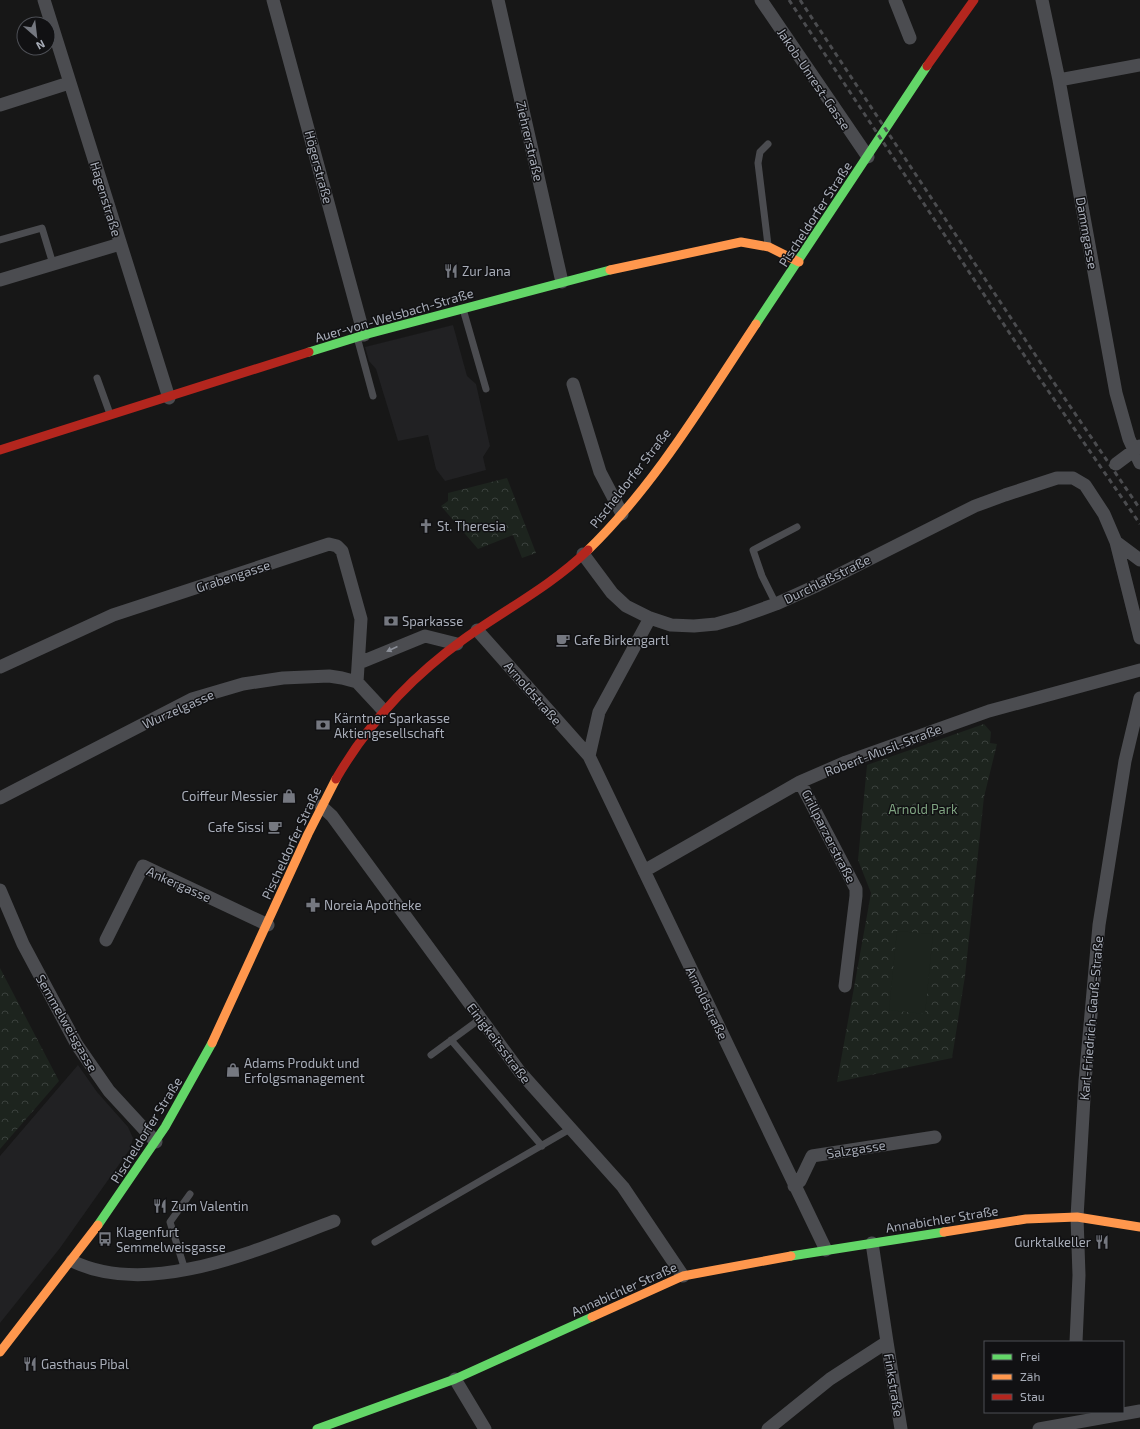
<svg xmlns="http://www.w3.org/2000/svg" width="1140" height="1429" font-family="'Exo 2',sans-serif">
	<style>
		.built { fill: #212123 }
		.park { fill: url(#park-crowns) }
		.garden { fill: #1d241e }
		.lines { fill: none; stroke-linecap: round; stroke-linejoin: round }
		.lane { stroke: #4b4c50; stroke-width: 7 }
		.street { stroke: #4b4c50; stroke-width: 13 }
		.fast { stroke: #63d668; stroke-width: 9 }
		.slow { stroke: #ff974d; stroke-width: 9 }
		.jam { stroke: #b3261e; stroke-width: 9 }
		.rail { stroke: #4b4c4f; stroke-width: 3; stroke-dasharray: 5 4; stroke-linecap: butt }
		.oneway { fill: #8c9099 }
		.labels { text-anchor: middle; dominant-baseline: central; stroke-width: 3; stroke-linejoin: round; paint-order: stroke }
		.street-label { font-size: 13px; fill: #a8adb8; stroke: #111113 }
		.poi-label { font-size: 13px; fill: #a8adb8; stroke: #111113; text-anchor: start }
		.park-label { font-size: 13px; fill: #7fa381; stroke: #111113 }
	</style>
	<defs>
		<pattern id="park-crowns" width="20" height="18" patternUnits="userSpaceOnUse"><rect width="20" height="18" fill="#1d241e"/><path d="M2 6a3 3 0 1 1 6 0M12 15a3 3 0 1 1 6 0" fill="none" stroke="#3b413d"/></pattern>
	</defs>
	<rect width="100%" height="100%" fill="#171717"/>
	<path class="built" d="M453 325 467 376 476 384 490 446 483 457 486 470 445 481 436 469 428 435 398 441 376 369 369 361 365 347Z
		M78 1065 97 1092 128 1127 133 1138 130 1149 60 1248 0 1323V1156Z"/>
	<path class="park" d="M507 478 536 553 522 558 513 535 478 549 441 506 448 501V493Z
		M984 724 991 732 990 743 997 744 984 797 965 976 952 1058 837 1082 871 893 858 860 867 765Z
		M0 968 59 1081 0 1149Z"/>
	<path class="garden" d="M897 931 933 934 925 1014 889 1010Z"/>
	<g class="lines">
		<path class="lane" d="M768 144 760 152 758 163 768 245
			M0 240 42 228 53 264
			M463 309 486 389
			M357 337 373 396
			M97 378 110 414
			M776 604 762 576 753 550 797 527
			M451 1040 542 1146
			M431 1055 480 1019
			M375 1242 570 1129
			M185 1270 170 1222 190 1194"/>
		<path class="street" d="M44 0 169 398
			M273 0 364 335
			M498 0 562 282
			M761 0 868 157
			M895 0 910 38
			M1042 0 1059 80 1116 393 1129 439 1140 463
			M1059 80 1140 65
			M0 105 69 83
			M0 280 120 244
			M573 384 600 472 622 514
			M1116 464 1140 446
			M1116 542 1140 560
			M583 554 612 593 626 606 650 618 671 625 694 626 716 624 737 618 776 604 818 585 975 506 1005 495 1057 478H1073L1085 485 1104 514 1116 542 1140 638
			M477 630 589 756 826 1250
			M359 663 425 636 457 644
			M0 667 113 615 329 544 337 546 342 551 361 619 357 682
			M589 756 599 712 650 618
			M800 782 856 889V896L845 986
			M0 798 192 699 243 684 283 678 329 676 342 678 357 682 383 710
			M321 806 332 816 520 1072 623 1187 683 1276
			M644 871 800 782 846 762 989 711 1140 670
			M0 890 23 944 77 1045 109 1091 156 1142
			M106 940 143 866 268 925
			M794 1186 800 1181 812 1156 935 1137
			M72 1261C150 1299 259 1249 334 1221
			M887 1342 901 1429
			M1076 1342 1079 1275 1077 1217 1085 1081 1099 925 1125 761 1140 698
			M455 1379 485 1429
			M768 1429 830 1379 887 1342 872 1243
			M1039 1429 1140 1411"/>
		<path class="fast" d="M756 324 927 66
			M309 352 364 335 610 270
			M98 1225 165 1127 212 1043
			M791 1256 944 1232
			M317 1429 455 1379 592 1317"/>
		<path class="slow" d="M610 270 741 242 769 247 799 262
			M588 550C655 485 704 402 756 324
			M212 1043 308 834 336 779
			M944 1232 1026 1219 1077 1217 1140 1227
			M592 1317 683 1276 791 1256
			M0 1352 98 1225"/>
		<path class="jam" d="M927 66 974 0
			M0 450 309 352
			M336 779C369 722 411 677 464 639 506 609 551 586 588 550"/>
		<path class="rail" d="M789 0 1038 376 1140 524
			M800 0 1046 371 1140 509"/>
	</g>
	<defs><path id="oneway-solid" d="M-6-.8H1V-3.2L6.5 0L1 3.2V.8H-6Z"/></defs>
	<use class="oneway" href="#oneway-solid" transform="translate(392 649) rotate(156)"/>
	<defs>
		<symbol id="restaurant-bare" viewBox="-9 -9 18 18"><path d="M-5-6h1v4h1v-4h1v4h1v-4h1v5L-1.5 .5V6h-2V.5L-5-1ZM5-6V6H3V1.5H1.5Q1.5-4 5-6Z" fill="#757880" stroke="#111113" stroke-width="2.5" paint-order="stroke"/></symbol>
		<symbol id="church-bare" viewBox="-9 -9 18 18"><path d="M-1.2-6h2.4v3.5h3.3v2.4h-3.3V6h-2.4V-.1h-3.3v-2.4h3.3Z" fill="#757880" stroke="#111113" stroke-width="2.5" paint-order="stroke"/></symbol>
		<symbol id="bank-bare" viewBox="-9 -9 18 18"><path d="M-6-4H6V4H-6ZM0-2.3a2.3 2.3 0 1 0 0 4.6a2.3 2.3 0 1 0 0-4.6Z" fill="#757880" stroke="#111113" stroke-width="2.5" paint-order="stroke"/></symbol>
		<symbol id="cafe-bare" viewBox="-9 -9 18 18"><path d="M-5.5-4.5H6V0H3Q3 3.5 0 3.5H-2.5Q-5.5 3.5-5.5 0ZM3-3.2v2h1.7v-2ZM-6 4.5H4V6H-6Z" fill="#757880" stroke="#111113" stroke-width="2.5" paint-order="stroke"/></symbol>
		<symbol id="shop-bare" viewBox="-9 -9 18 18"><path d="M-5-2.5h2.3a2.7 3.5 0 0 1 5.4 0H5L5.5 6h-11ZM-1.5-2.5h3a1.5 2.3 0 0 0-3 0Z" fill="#757880" stroke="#111113" stroke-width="2.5" paint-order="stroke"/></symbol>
		<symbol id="pharmacy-bare" viewBox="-9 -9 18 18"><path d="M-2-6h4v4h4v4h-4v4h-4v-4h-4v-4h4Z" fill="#757880" stroke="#111113" stroke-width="2.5" paint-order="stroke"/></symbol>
		<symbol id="bus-bare" viewBox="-9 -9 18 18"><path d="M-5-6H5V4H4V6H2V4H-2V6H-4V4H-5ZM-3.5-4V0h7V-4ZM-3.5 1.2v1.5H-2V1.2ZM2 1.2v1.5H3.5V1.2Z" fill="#757880" stroke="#111113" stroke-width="2.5" paint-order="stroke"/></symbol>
	</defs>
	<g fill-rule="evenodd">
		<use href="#restaurant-bare" x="441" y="261" width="20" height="20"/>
		<use href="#church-bare" x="416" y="516" width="20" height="20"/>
		<use href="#bank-bare" x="381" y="611" width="20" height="20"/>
		<use href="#cafe-bare" x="553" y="630" width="20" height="20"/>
		<use href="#bank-bare" x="313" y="715" width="20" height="20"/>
		<use href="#shop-bare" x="279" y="786" width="20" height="20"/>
		<use href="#cafe-bare" x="265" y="817" width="20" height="20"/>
		<use href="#pharmacy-bare" x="303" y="895" width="20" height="20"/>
		<use href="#shop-bare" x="223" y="1060" width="20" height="20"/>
		<use href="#restaurant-bare" x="150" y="1196" width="20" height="20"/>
		<use href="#bus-bare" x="95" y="1229" width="20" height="20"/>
		<use href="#restaurant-bare" x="1092" y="1232" width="20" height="20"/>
		<use href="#restaurant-bare" x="20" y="1354" width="20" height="20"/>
	</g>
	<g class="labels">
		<g class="street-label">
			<text transform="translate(814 79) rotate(56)">Jakob-Unrest-Gasse</text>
			<text transform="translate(530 141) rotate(77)">Ziehrerstraße</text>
			<text transform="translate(319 167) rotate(75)">Högerstraße</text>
			<text transform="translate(106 199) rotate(73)">Hagenstraße</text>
			<text transform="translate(815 214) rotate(-57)">Pischeldorfer Straße</text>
			<text transform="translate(1087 233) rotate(80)">Dammgasse</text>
			<text transform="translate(394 315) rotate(-16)">Auer-von-Welsbach-Straße</text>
			<text transform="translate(630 478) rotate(-52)">Pischeldorfer Straße</text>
			<text transform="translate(233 576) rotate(-18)">Grabengasse</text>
			<text transform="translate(827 579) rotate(-26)">Durchlaßstraße</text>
			<text transform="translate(533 693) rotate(49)">Arnoldstraße</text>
			<text transform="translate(178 709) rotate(-24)">Wurzelgasse</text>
			<text transform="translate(883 750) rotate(-21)">Robert-Musil-Straße</text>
			<text transform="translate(829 836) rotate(63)">Grillparzerstraße</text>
			<text transform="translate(291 843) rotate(-65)">Pischeldorfer Straße</text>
			<text transform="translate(179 884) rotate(24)">Ankergasse</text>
			<text transform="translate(707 1003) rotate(64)">Arnoldstraße</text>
			<text transform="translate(1091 1018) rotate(-85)">Karl-Friedrich-Gauß-Straße</text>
			<text transform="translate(67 1023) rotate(60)">Semmelweisgasse</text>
			<text transform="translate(499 1043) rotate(53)">Einigkeitsstraße</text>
			<text transform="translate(146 1130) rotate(-58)">Pischeldorfer Straße</text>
			<text transform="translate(856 1149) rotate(-9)">Salzgasse</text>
			<text transform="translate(942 1219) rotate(-9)">Annabichler Straße</text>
			<text transform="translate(624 1289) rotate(-24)">Annabichler Straße</text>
			<text transform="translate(894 1385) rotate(81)">Finkstraße</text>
		</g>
		<g class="poi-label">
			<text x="462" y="271">Zur Jana</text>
			<text x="437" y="526">St. Theresia</text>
			<text x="402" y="621">Sparkasse</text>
			<text x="574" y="640">Cafe Birkengartl</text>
			<text x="334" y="718">Kärntner Sparkasse<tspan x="334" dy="15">Aktiengesellschaft</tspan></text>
			<text x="278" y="796" text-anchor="end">Coiffeur Messier</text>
			<text x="264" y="827" text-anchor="end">Cafe Sissi</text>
			<text x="324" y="905">Noreia Apotheke</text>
			<text x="244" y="1063">Adams Produkt und<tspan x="244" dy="15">Erfolgsmanagement</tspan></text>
			<text x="171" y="1206">Zum Valentin</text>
			<text x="116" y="1232">Klagenfurt<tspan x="116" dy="15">Semmelweisgasse</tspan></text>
			<text x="1091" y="1242" text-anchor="end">Gurktalkeller</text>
			<text x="41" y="1364">Gasthaus Pibal</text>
		</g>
		<g class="park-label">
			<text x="923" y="809">Arnold Park</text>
		</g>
	</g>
	<rect x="984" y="1341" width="140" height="72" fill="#111113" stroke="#4d4f55"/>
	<rect x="992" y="1354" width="20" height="6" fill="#63d668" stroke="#4d4f55"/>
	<text x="1020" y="1361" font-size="12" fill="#a8adb8">Frei</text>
	<rect x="992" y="1374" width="20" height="6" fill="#ff974d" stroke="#4d4f55"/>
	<text x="1020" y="1381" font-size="12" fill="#a8adb8">Zäh</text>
	<rect x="992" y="1394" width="20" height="6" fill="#b3261e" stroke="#4d4f55"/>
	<text x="1020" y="1401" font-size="12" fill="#a8adb8">Stau</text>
	<g transform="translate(36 36) rotate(152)"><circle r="19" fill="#111113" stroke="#4d4f55"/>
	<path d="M0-3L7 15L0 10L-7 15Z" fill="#757880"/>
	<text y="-6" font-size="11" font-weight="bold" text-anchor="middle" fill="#a8adb8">N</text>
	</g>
</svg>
